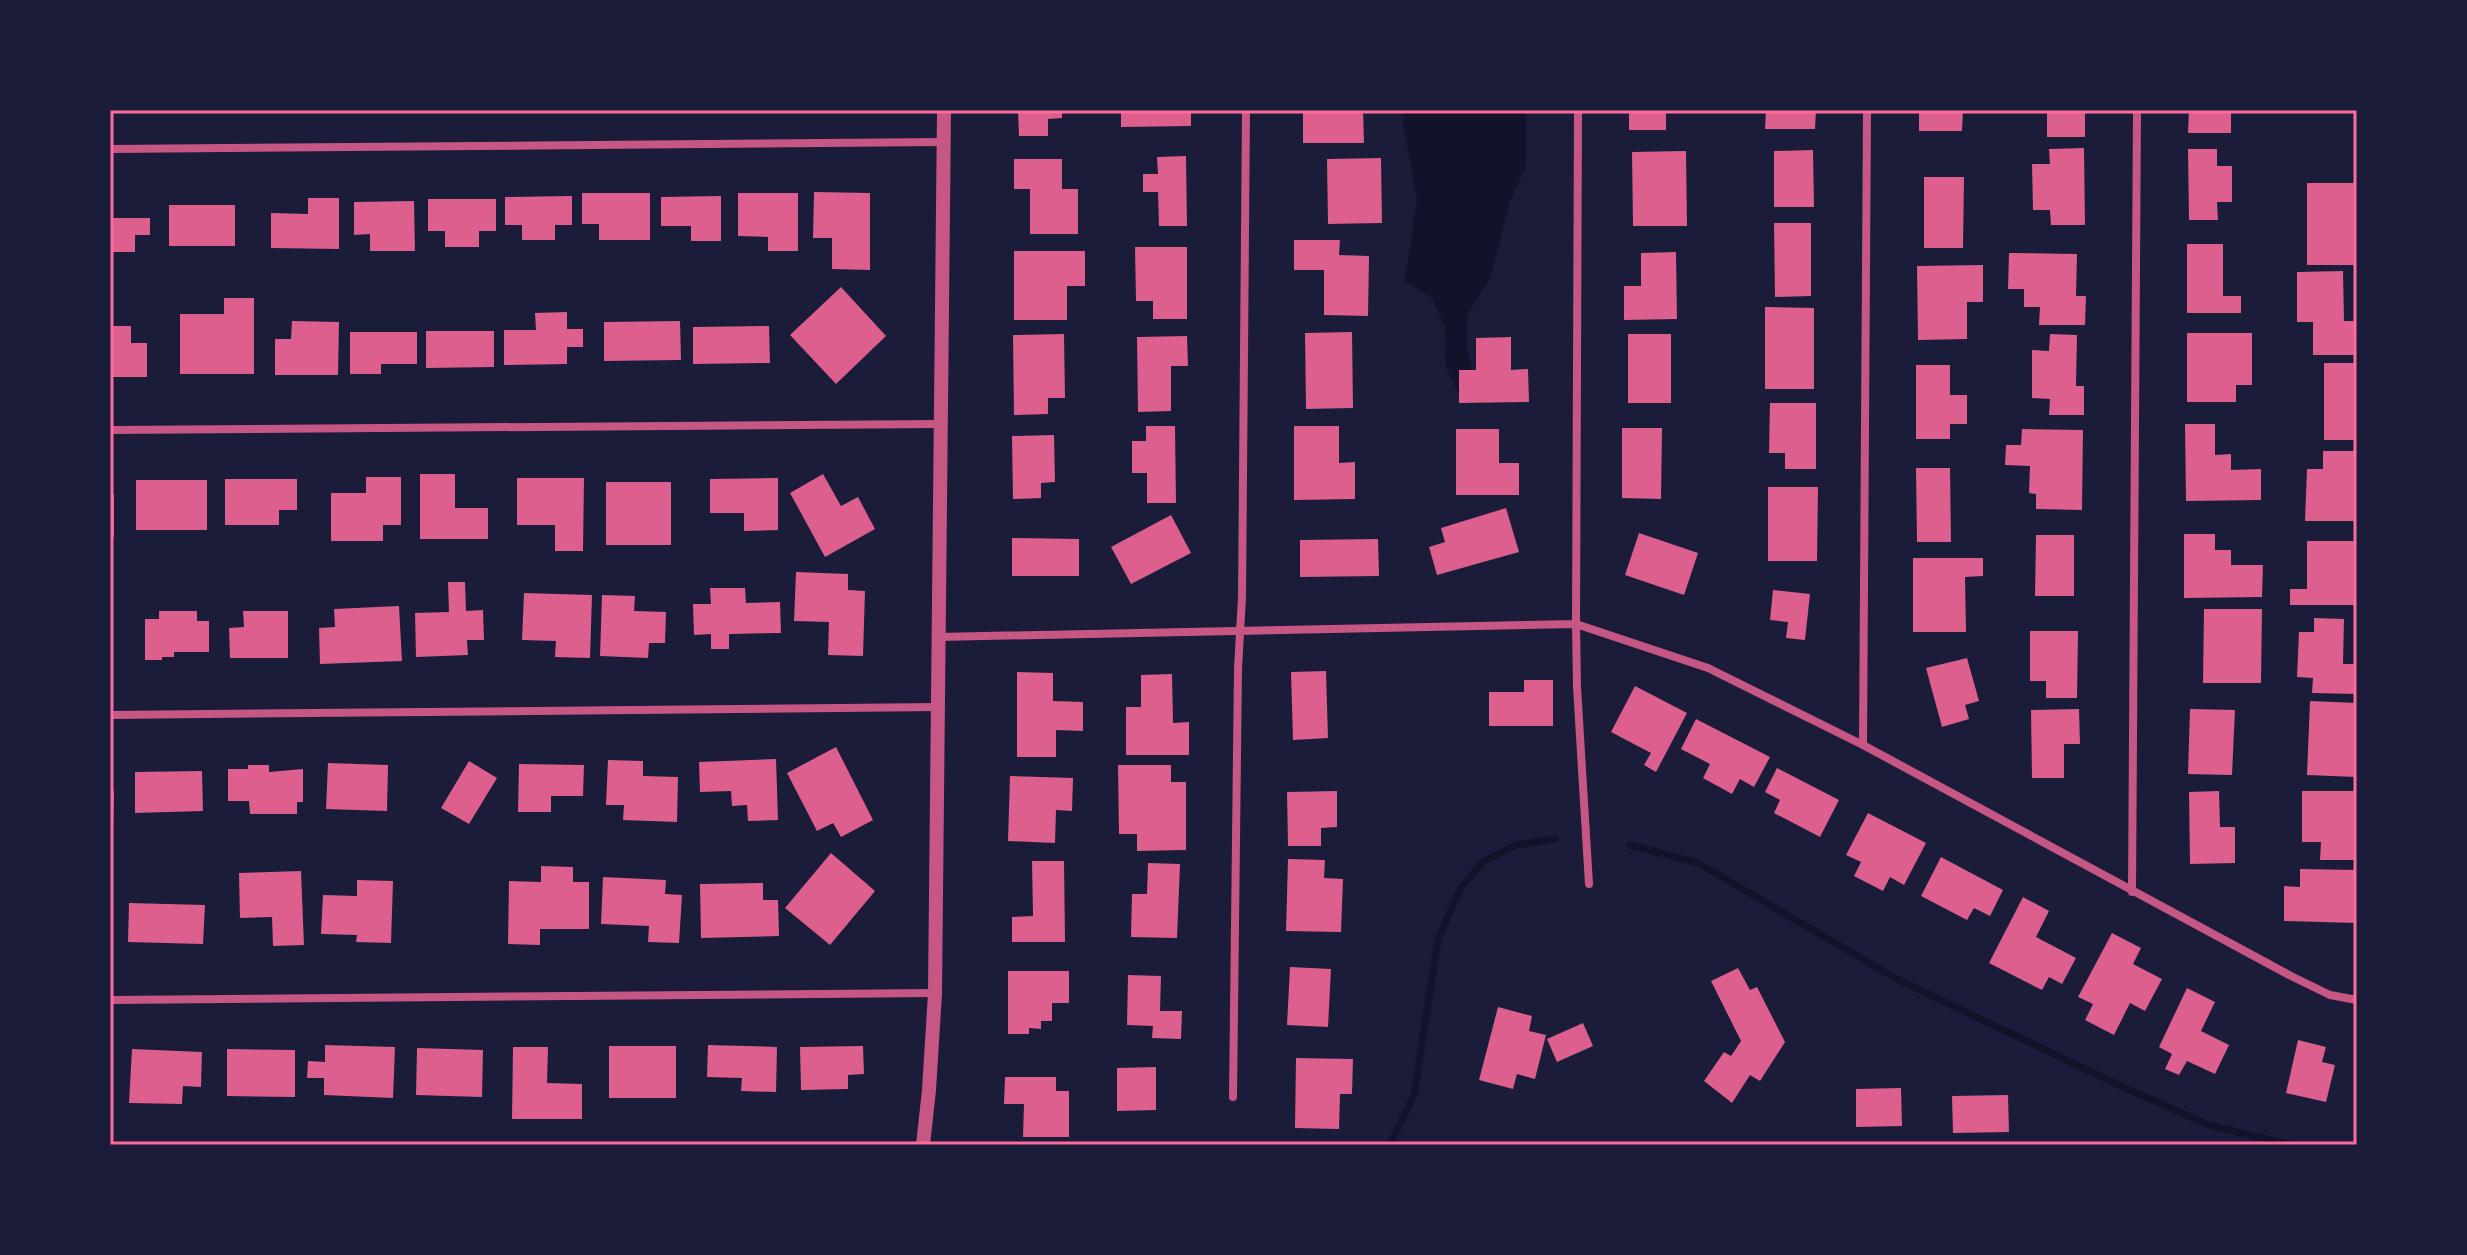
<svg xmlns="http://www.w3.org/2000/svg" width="2467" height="1255" font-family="'Sofia Sans Condensed',sans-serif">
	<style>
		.water { fill: #12122b }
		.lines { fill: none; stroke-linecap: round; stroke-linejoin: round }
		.stream { stroke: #12122b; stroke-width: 7 }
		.building { fill: #dd5f8e }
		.minor { stroke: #c65784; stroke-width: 8 }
		.tertiary { stroke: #c65784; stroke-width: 14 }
		.neatline { fill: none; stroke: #ff6b9d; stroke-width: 3 }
	</style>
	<rect width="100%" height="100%" fill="#1b1b3a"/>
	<path class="water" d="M1404 110H1526V167L1510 201 1491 277 1468 314 1466 347 1479 393 1460 397 1446 367 1445 327 1432 298 1405 281 1417 199 1403 123Z"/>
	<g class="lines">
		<path class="stream" d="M1630 845 1698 863 1897 979 2125 1088 2209 1125 2291 1145
			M1390 1145 1414 1095 1438 939 1461 887 1483 862 1516 845 1555 839"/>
	</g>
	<path class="building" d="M1018 110H1062V118L1048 119V136H1019Z
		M1121 110H1191V126L1121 127Z
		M1303 110H1363L1364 143H1303Z
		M1629 110H1684V113H1666V130H1629Z
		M1766 110H1816L1815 129H1765Z
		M1919 110H1963L1962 131H1919Z
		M2047 110H2085V137H2047Z
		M2189 110H2231V133H2188Z
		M2084 148 2085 225H2051L2050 210H2033L2032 164H2050L2049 149Z
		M2188 149H2217V166H2232V202H2217L2218 220H2189Z
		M1813 150 1814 207H1774V151Z
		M1686 151 1687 226H1633L1632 152Z
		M1186 156 1187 226H1159L1158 192H1143V174H1158L1157 157Z
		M1381 158 1382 223 1328 224 1327 159Z
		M1014 159H1062V189H1078V234H1030V189H1014Z
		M1924 177H1964L1963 248H1924Z
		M2307 183H2357V265H2307Z
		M814 192 870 193V270L832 269V238H813Z
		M582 193H650V240H599V224H582Z
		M738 193H798V251H768V237L738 236Z
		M572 196V225H555V240H522V225H505V197Z
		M721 196V241H691V226H661V197Z
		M308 198H339V249L271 248V213L308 214Z
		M428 199H496V231H479V247H445V231H428Z
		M414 201 415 251H370V234L354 235V202Z
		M169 205H235V246H169Z
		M110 218H150V235H135V252H110Z
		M1774 223H1811V296L1775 297Z
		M1294 240H1340L1339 255 1369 256 1368 316 1324 315V270H1294Z
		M2187 244H2223V296H2241V313H2187Z
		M1135 247H1187V319H1153V301H1136Z
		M1014 251H1085V286H1067V320H1014Z
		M1676 252 1677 319 1624 320V286H1641V253Z
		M2009 253 2077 254 2076 296H2086L2085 325H2039L2040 307H2024V289H2008Z
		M1983 265V302H1967V339L1918 340 1917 266Z
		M2343 271 2344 321H2357V355H2313V322H2297V272Z
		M841 287 886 336 836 384 790 335Z
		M224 298H254V374H180V314H224Z
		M1765 307 1814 308V389H1765Z
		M567 312V329H583V347H567V364L504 365V330H536L535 313Z
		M292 321 339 322 338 375H275V339H291Z
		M680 321 681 360 604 361V322Z
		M110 326H131V343H147V377H110Z
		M769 326 770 363 693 364V327Z
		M426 331H494V367L426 368Z
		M350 332H417V364H381V374H350Z
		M1352 332 1353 408 1306 409 1305 333Z
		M2187 333H2252V385H2236V402H2187Z
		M1064 334 1065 398H1048V414L1014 415 1013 335Z
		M1628 334H1671V403H1628Z
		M2050 334 2077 335 2076 386H2084V415H2049L2050 399 2032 398V350L2049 351Z
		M1187 336 1188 366H1171V411L1138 412 1137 337Z
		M1511 337V370L1528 369 1529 402 1459 403V370H1476V338Z
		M2324 363H2357V440H2324Z
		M1916 365H1950V395H1967V424H1950V439H1916Z
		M1770 403H1816V469H1785V453H1769Z
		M2185 424H2215V455L2231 454V470L2261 469V500L2186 501Z
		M1146 426H1175L1176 503H1147V473H1132V441H1146Z
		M1294 426H1339V463L1355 462V499L1294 500Z
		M1622 428H1662L1661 499 1622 498Z
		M1456 429H1499V463H1519V495H1456Z
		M2022 429 2083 430 2082 510 2036 509V494L2029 493 2030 466 2005 465 2006 445H2021Z
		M1054 435 1055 482 1041 483V498L1013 499 1012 436Z
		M2323 451H2357V521H2305L2307 469H2323Z
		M1916 468H1950L1951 542H1917Z
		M420 474H455V508H488V539H420Z
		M823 474 841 506 858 497 875 529 825 557 790 493Z
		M366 477H401V525H383V541H331V493H366Z
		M517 478H584L583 551H555V525H517Z
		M778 478V530L744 531V513H710V479Z
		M225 479H297V510H279V525H225Z
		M136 480H207V530H136Z
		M606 482H671V545H606Z
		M1768 487H1818L1817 561H1768Z
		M110 494H114V537H110Z
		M1506 508 1519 552 1437 575 1429 547 1445 542 1441 528Z
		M1171 515 1191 553 1131 584 1111 547Z
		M1639 533 1698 553 1684 595 1625 575Z
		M2184 534H2215V550H2231V565H2263L2262 597 2184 598Z
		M2036 535H2074V596H2035Z
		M1012 538 1079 539V576H1012Z
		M1378 539 1379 576 1300 577V540Z
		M2307 541H2357V605H2290V589H2307Z
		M1913 558H1983V576L1965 577 1966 632H1913Z
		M796 572 848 574V590L865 591 863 656 828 655 829 622 794 621Z
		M448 582H465L466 611 483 610 484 640H467L468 655 416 657 415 613 449 612Z
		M710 588H745L746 603 780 602 781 633 729 634V649H711V634L694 635 693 604H711Z
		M1773 590 1810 594 1805 640 1786 638 1788 622 1770 620Z
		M524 593 592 595 590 658 555 657 556 641 522 640Z
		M602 595 635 596 634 611 666 612 665 643H649L648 658 600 656Z
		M399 606 402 661 320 664 319 628 335 627 334 609Z
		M2204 609H2262L2261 683H2203Z
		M159 611H197V621H209V652H174V657H162V660H145V619H159Z
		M243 611H288V658H230L229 628 244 627Z
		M2314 618 2344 619 2343 664H2357V694L2312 693 2313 678 2297 677 2299 632H2314Z
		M2030 631H2078L2077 698H2046V681H2030Z
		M1967 658 1979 701 1965 705 1969 719 1942 727 1926 668Z
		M1326 671 1328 738 1293 740 1291 672Z
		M1017 672 1053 673V701L1083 702V731L1056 730V757H1017Z
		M1172 674 1173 723 1189 722V755H1126V707H1141V675Z
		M1524 680H1553V726H1489V692H1524Z
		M1635 686 1687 713 1656 772 1644 765 1651 753 1611 732Z
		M2310 701 2357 703V777L2307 775Z
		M2079 709 2080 744H2064V778H2032L2031 710Z
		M2190 709 2235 710 2232 775 2188 774Z
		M1696 719 1770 757 1754 787 1740 779 1732 794 1703 778 1710 764 1681 749Z
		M836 747 873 820 841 837 833 823 817 831 787 773Z
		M776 759 778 820 748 821 747 805 732 806 731 791 700 792 699 762Z
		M608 760 643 761V776L678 777 677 822 623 820 624 805H606Z
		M469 761 497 778 469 824 441 808Z
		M328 763 388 765 387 811 326 809Z
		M519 764 584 765 583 796H551V812H518Z
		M248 765H269V772L303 769V802H297V814H250L249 801H228V769H248Z
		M1118 765H1171V782H1186V850L1137 851V834H1119Z
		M1777 768 1839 800 1820 837 1774 813 1780 800 1765 792Z
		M202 771 203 811 135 813V772Z
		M1010 776 1073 778 1072 811 1056 810 1055 843 1008 841Z
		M110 791H114L113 827H110Z
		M1337 791V827L1321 828V846H1288L1287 792Z
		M2219 791 2220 827H2235V863L2190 864 2189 792Z
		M2302 791H2357L2356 860H2320L2321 842H2302Z
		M1868 813 1926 843 1904 885 1890 877 1883 891 1854 876 1861 862 1846 855Z
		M831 853 875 891 830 945 785 908Z
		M1941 857 2003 890 1990 916 1974 908 1967 920 1921 896Z
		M1288 859 1325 860 1324 878 1343 879 1341 932 1286 931Z
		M1032 861H1064L1065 942H1012V917L1033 916Z
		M1148 863 1180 864 1177 938 1131 937 1132 894H1147Z
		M541 866 573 867V882H589V929H540V945L508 944 509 881 541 882Z
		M2300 869 2357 870V923L2284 921V886L2300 887Z
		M301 871 304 945 273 946 272 917 240 918 239 873Z
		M603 877 666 880 665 894 682 895 679 943 648 942 649 926 601 924Z
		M357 880 393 881 391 943 356 942 357 935 321 934 323 895 357 896Z
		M763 883V900H778L779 936 701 938 700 884Z
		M2023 897 2049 911 2036 937 2076 958 2062 984 2049 977 2042 990 1989 963Z
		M129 903 205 905 203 944 128 942Z
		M2112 933 2141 948 2133 964 2162 979 2145 1011 2130 1003 2114 1035 2085 1020 2093 1004 2078 997Z
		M1290 967 1331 969 1328 1027 1287 1025Z
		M1738 968 1750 990 1757 987 1785 1042 1760 1081 1750 1075 1732 1103 1704 1081 1724 1052 1731 1056 1741 1041 1711 981Z
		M1008 971H1069V1003H1052V1021H1041V1029L1029 1028V1034H1008Z
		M1128 975 1161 976 1160 1011H1182L1181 1039 1152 1038 1153 1026 1127 1025Z
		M2187 988 2215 1002 2201 1031 2229 1045 2215 1074 2187 1061 2179 1075 2165 1069 2172 1054 2159 1047Z
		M1498 1007 1532 1016 1529 1031 1546 1035 1535 1079 1517 1074 1513 1089 1479 1080Z
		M1583 1023 1593 1046 1557 1062 1547 1039Z
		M2298 1040 2326 1047 2322 1062 2335 1065 2326 1102 2286 1093Z
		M325 1045 395 1047 393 1098 324 1095V1078H307L308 1061 325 1062Z
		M708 1045 777 1047 776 1092 741 1091 742 1078 707 1077Z
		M609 1046H676V1098H609Z
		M863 1046 864 1074 848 1075V1089L801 1090 800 1047Z
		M513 1047H548L547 1083 582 1084V1119H512Z
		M417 1048 483 1050 482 1097 416 1095Z
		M132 1049 202 1052 201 1087 183 1086 182 1104 129 1103Z
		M227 1049 295 1050V1097L227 1096Z
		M1296 1058 1353 1059 1352 1094H1340L1339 1129 1295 1128Z
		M1156 1067V1110L1117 1111V1068Z
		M1005 1077H1056V1091H1069V1137H1023L1024 1104H1004Z
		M1901 1088 1902 1126 1856 1127V1089Z
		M2008 1095 2009 1132 1953 1133 1952 1096Z"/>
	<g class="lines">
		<path class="minor" d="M1578 110 1576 624 1577 687 1589 884
			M110 149 944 142
			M110 430 942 424
			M938 637 1576 624 1708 668 1863 745 2291 976 2330 995 2357 1000
			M110 715 938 707
			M1863 745 1867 110
			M2132 892 2137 110
			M110 1000 935 993
			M1233 1097 1238 668 1242 597 1246 110"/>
		<path class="tertiary" d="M923 1145 929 1090 935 993 944 110"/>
	</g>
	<rect width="2467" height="1255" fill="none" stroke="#1b1b3a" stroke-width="224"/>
	<rect x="112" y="112" width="2243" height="1031" class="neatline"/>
</svg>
